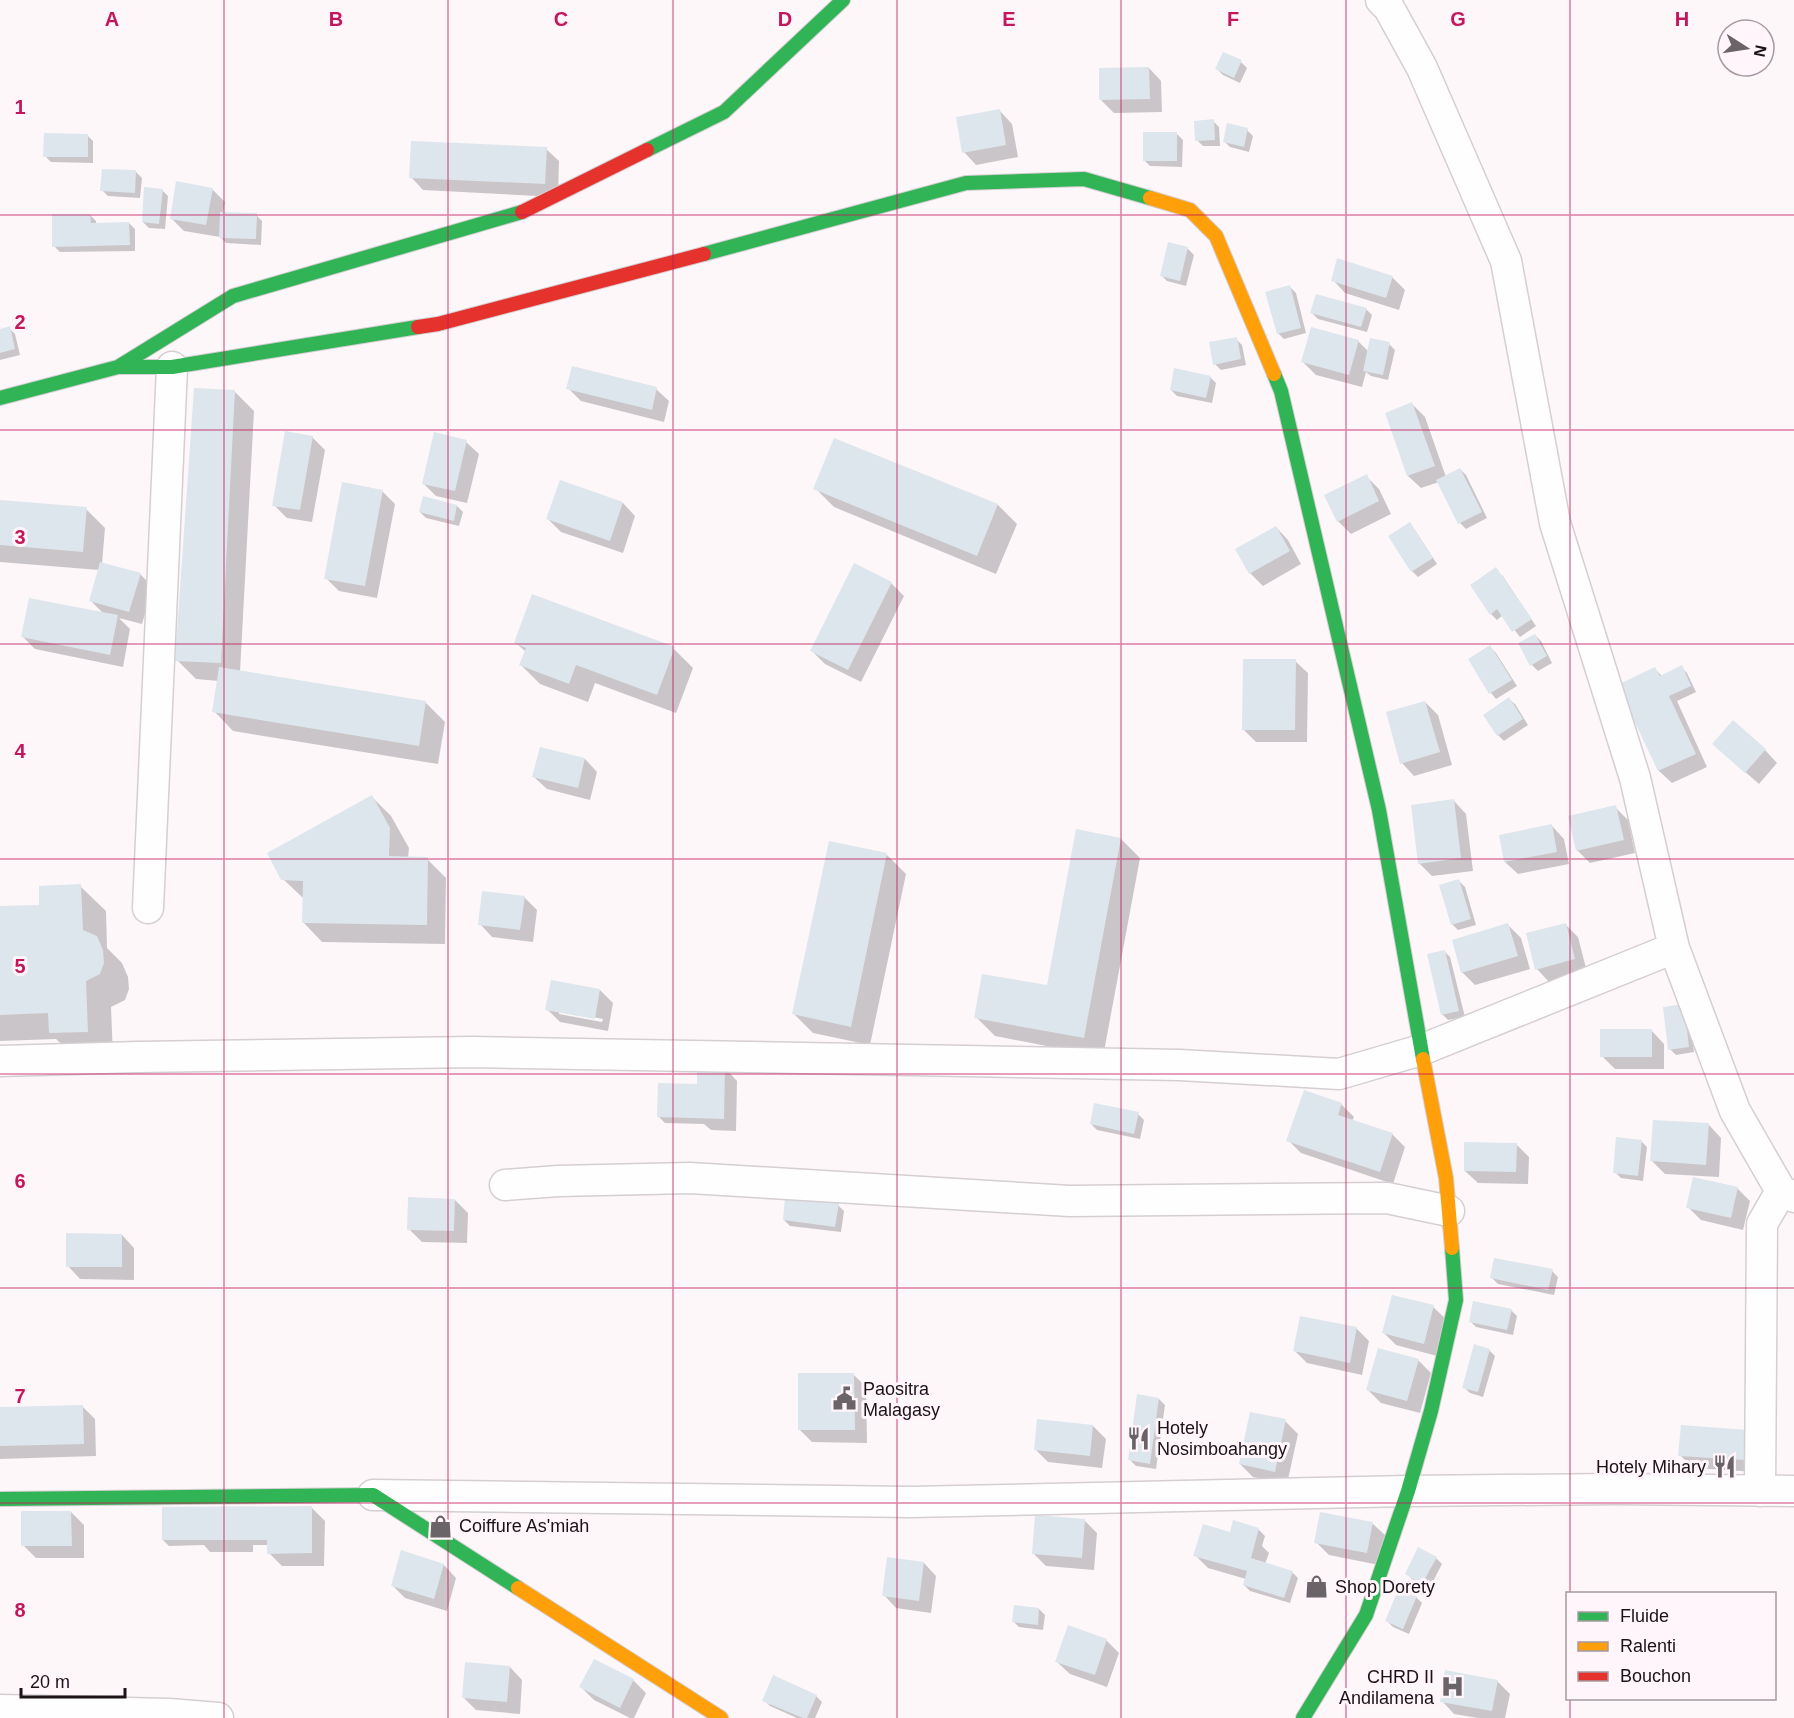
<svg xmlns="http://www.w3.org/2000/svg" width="1794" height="1718" font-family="Arial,sans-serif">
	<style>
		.shadow { fill: #0003; fill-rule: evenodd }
		.building { fill: #dde6ec }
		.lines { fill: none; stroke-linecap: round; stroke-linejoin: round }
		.street-casing { stroke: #d5ced2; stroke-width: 33 }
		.fast-casing { stroke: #d5ced2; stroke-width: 16 }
		.slow-casing { stroke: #d5ced2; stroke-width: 16 }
		.jam-casing { stroke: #d5ced2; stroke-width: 16 }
		.street { stroke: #fffefe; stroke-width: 30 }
		.fast { stroke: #30b455; stroke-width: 14 }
		.slow { stroke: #ff9f0a; stroke-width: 14 }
		.jam { stroke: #e5322d; stroke-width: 14 }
		.grid { fill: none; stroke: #c2185b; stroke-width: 1.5; stroke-opacity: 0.55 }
		.labels { text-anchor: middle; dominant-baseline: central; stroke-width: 6; stroke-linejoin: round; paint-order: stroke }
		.poi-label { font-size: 18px; fill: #1b1318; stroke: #fff5fb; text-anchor: start }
		.grid-label { font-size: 20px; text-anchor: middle; font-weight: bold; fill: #c2185b; stroke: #fff5fb; stroke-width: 6; stroke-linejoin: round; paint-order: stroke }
	</style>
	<rect width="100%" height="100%" fill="#fdf7fa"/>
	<path class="shadow" d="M1241 62 1247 68 1240 83 1223 75 1217 69Z
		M1149 68 1161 81 1162 112 1114 113 1101 100Z
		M1000 111 1012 124 1018 157 976 165 964 152Z
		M1213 121 1219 127 1220 146H1203L1197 140Z
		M1247 130 1253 136 1249 152 1230 147 1224 141Z
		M1177 134 1183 140 1182 167 1150 166 1144 160Z
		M87 135 93 141V163L51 162 45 156Z
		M546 149 559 161 558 197 423 190 411 177Z
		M136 172 142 178 140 198 108 196 102 190Z
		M212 189 225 202 223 214 256 215 262 221 261 245 226 243 220 237 184 231 171 218Z
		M162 190 168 196 165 229 149 228 143 222Z
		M90 215 96 221V224L129 223 135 229V251L60 252 54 246Z
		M1169 244 1188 249 1194 255 1186 286 1167 281 1161 275Z
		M1392 277 1405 290 1399 310 1345 293 1333 280Z
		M1290 287 1296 293 1306 333 1284 339 1278 333Z
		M1366 309 1372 315 1367 332 1318 319 1312 313Z
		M9 328 15 334 20 355 0 360V330Z
		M1236 339 1242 345 1246 365 1221 370 1215 364Z
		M1358 341 1369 352 1389 344 1395 350 1388 380 1371 376 1366 372 1362 387 1316 375 1303 362Z
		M1210 377 1216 383 1212 403 1177 396 1171 390Z
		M568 388 656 389 669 401 664 422 581 401Z
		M235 392 254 411 240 672 426 703 445 722 438 764 233 731 214 711 219 681 196 679 177 660Z
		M1412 404 1425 417 1446 477 1460 469 1466 475 1487 518 1466 529 1460 523 1439 482 1421 488 1408 476Z
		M312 437 325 450 312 522 287 518 274 505Z
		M835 440 998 505 1017 524 996 574 834 507 815 488Z
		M466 442 479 454 467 503 436 496 423 483Z
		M1366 476 1379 489 1391 514 1351 534 1338 521Z
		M382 491 395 504 377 598 339 591 326 578Z
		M0 502 86 509 105 528 102 564 140 574 153 587 142 624 119 618 130 629 123 667 35 649 22 636 104 614 90 600 99 570 0 562Z
		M623 503 635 516 623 553 561 532 548 519Z
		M457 506 463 512 459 526 426 518 420 512Z
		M1410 524 1415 530 1437 564 1418 577 1412 571Z
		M1276 527 1288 540 1301 564 1263 586 1250 573 1237 550Z
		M1502 575 1536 626 1520 637 1503 615 1497 620 1491 614Z
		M891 583 904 596 861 682 825 664 812 651Z
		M1535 635 1541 641 1552 663 1538 671 1532 665Z
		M516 643 674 649 693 668 676 713 595 683 588 702 540 684 521 665 526 652Z
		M1490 647 1496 653 1517 686 1496 699 1491 693 1470 660Z
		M1295 661 1308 673 1307 742H1256L1243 729Z
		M1681 667 1687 673 1696 692 1677 701 1707 767 1672 783 1659 771 1619 685 1655 669 1662 676Z
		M1509 699 1515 704 1528 725 1504 741 1498 735Z
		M1425 702 1438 715 1452 765 1414 776 1402 763Z
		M1765 750 1777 763 1759 784 1727 756Z
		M585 759 597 772 590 800 547 789 534 777Z
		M372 797 391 816 409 848 408 858 427 859 446 878 445 944 322 942 303 922 304 899 283 879Z
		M1454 801 1466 814 1473 871 1432 876 1419 863Z
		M1615 807 1628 820 1635 853 1590 863 1577 850Z
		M1552 826 1564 839 1569 864 1518 874 1505 862Z
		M1121 839 1140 858 1103 1057 995 1036 976 1017 1048 987Z
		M887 855 906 874 870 1045 813 1033 794 1014Z
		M1459 881 1465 887 1476 925 1458 930 1452 924Z
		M80 886 106 911 107 948 122 963 128 977 129 989 125 1000 111 1007 113 1057 76 1058 56 1039 0 1041V908L41 906Z
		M524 897 537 910 533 942 492 937 480 924Z
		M1565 924 1578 937 1587 972 1549 982 1537 969Z
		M1508 925 1521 938 1530 969 1475 985 1462 972Z
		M1444 951 1450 957 1465 1017 1448 1020 1442 1014Z
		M600 990 613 1003 608 1031 560 1022 547 1009ZM559 1011 603 1019 602 1022 559 1014Z
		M1689 1012 1694 1052 1676 1055 1670 1049Z
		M1652 1031 1664 1044V1069H1615L1602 1056Z
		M725 1068 737 1081 736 1131 711 1130 704 1124 665 1123 659 1117 698 1086Z
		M1341 1104 1354 1117 1352 1121 1392 1134 1405 1147 1393 1184 1301 1153 1288 1140Z
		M1138 1114 1144 1120 1140 1139 1097 1130 1091 1124Z
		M1709 1125 1721 1138 1719 1177 1665 1174 1652 1161Z
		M1641 1141 1647 1147 1643 1181 1621 1178 1615 1172Z
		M1516 1144 1529 1157 1528 1184 1478 1183 1465 1171Z
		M1737 1188 1750 1201 1743 1230 1701 1220 1688 1207Z
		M455 1200 468 1213 467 1243 422 1242 409 1229Z
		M838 1205 844 1211 841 1232 790 1226 784 1220Z
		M122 1235 134 1248V1280L80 1279 68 1266Z
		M1552 1271 1558 1277 1554 1295 1498 1284 1492 1278Z
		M1433 1307 1446 1319 1437 1356 1396 1345 1383 1332Z
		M1511 1310 1517 1316 1513 1335 1476 1327 1470 1321Z
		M1356 1328 1369 1341 1362 1375 1307 1363 1295 1351Z
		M1489 1350 1495 1356 1483 1397 1470 1393 1464 1387Z
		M1418 1360 1431 1373 1420 1413 1381 1403 1368 1390Z
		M853 1374 866 1387 867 1443 812 1442 800 1430Z
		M1159 1399 1165 1405 1156 1469 1136 1466 1130 1460Z
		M82 1406 95 1419 96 1456 0 1459V1409Z
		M1285 1421 1298 1434 1287 1484 1253 1477 1240 1464Z
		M1093 1426 1106 1439 1102 1468 1048 1462 1035 1449Z
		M1746 1431 1757 1472 1693 1468 1680 1455Z
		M312 1508 325 1521 324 1566H282L269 1553V1545H253V1552H210L204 1545 169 1546 163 1540Z
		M71 1512 84 1525V1558H36L23 1545Z
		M1321 1514 1373 1524 1386 1536 1379 1565 1329 1555 1316 1542Z
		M1084 1520 1097 1533 1094 1570 1046 1566 1034 1554Z
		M1234 1522 1259 1530 1265 1536 1262 1546 1269 1553 1265 1564 1292 1572 1298 1578 1290 1603 1250 1591 1244 1585 1246 1579 1208 1568 1195 1555 1231 1533Z
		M1436 1558 1442 1564 1429 1589 1412 1579 1406 1573Z
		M924 1563 936 1576 931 1613 896 1608 884 1595Z
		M444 1565 456 1578 447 1611 405 1598 392 1585Z
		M1400 1590 1416 1597 1422 1603 1409 1634 1393 1627 1387 1621Z
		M1039 1609 1045 1615 1043 1630 1019 1627 1013 1621Z
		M1106 1640 1119 1653 1107 1687 1070 1674 1057 1662Z
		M510 1667 522 1680 520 1714 476 1710 464 1698Z
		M633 1680 646 1693 634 1718H630L594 1700 581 1687Z
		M1497 1681 1510 1694 1505 1718H1478L1454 1714 1442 1701Z
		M816 1696 822 1702 815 1718H797L770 1706 764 1700Z"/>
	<path class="building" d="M1223 52 1242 60 1234 78 1215 69Z
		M1149 67 1150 99 1099 100V68Z
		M1000 109 1006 145 962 153 956 117Z
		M1214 119 1215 140 1195 141 1194 121Z
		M1227 123 1248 128 1244 147 1223 142Z
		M1143 132H1177V161H1143Z
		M44 133 88 134V157H43Z
		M411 141 547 147 545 184 409 178Z
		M102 169 136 170 135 193 100 191Z
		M176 181 213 188 206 225 170 219Z
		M144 187 163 189 159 224 142 222Z
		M220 212 257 213 256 239 219 238Z
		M52 214H90L91 223 129 222 130 245 52 247Z
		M1168 242 1188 247 1180 281 1160 276Z
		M1337 258 1393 276 1386 298 1331 281Z
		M1290 285 1301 328 1277 334 1265 292Z
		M1316 294 1367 308 1361 327 1310 313Z
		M10 326 15 349 0 353V329Z
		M1311 327 1359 340 1349 375 1301 362Z
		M1237 337 1241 359 1213 365 1209 342Z
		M1370 338 1390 342 1383 375 1363 371Z
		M572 366 657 387 652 410 566 389Z
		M1174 368 1211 376 1206 398 1170 390Z
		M194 388 235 390 221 663 175 661Z
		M1412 402 1435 466 1407 476 1385 413Z
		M285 431 313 436 300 510 272 506Z
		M434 432 467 440 455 491 422 484Z
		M834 438 998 504 977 556 813 489Z
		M1460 468 1482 512 1458 524 1436 480Z
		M1367 474 1379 501 1337 522 1324 495Z
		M560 480 623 502 610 541 546 519Z
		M342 482 383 490 365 586 324 579Z
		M423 496 457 505 454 521 419 512Z
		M0 500 87 507 83 552 0 545Z
		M1410 522 1433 558 1411 572 1388 536Z
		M1276 526 1290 551 1249 574 1235 549Z
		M100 562 141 573 129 612 89 601Z
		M854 563 892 582 848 670 810 651Z
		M1496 567 1532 619 1512 632 1497 609 1490 615 1470 585Z
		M532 594 675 647 657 695 576 665 569 684 519 665 526 648 514 643Z
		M29 598 118 615 110 655 21 637Z
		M1535 634 1547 656 1530 666 1518 643Z
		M1490 645 1512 680 1489 694 1468 659Z
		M1243 659H1296L1295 730H1242Z
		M1682 665 1691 686 1669 696 1696 754 1658 771 1617 685 1655 667 1660 676Z
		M219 667 426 701 419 746 212 712Z
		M1509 697 1523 719 1497 736 1483 715Z
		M1425 701 1440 752 1400 764 1386 712Z
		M1733 720 1766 749 1745 773 1712 744Z
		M540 747 585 758 578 788 532 777Z
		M372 795 390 828 389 856 428 857 427 925 302 923 303 881 281 880 267 853Z
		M1454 799 1461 858 1418 864 1411 805Z
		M1616 805 1624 840 1576 851 1568 816Z
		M1552 824 1557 852 1504 862 1499 835Z
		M1076 829 1121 838 1084 1038 974 1018 982 974 1047 985Z
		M829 841 887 853 851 1027 792 1014Z
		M1459 879 1471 919 1451 925 1439 885Z
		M81 884 83 930 97 936 103 950 104 963 100 974 86 981 88 1032 49 1033 48 1013 0 1015V906L39 905V886Z
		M482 891 525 896 520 930 478 925Z
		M1508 923 1518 956 1461 973 1452 940Z
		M1566 923 1575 959 1535 970 1526 933Z
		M1445 950 1459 1011 1441 1015 1427 954Z
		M551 980 600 989 595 1019 545 1010Z
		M1684 1004 1689 1047 1668 1050 1663 1007Z
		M1600 1029H1652V1057H1600Z
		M697 1066H725L724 1119 657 1117 658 1083 697 1084Z
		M1304 1090 1342 1103 1338 1115 1393 1133 1380 1172 1286 1141Z
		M1094 1103 1139 1112 1134 1134 1090 1124Z
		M1653 1120 1709 1123 1706 1165 1650 1161Z
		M1616 1137 1642 1140 1638 1176 1613 1173Z
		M1464 1142 1517 1143 1516 1172 1464 1171Z
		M1693 1177 1738 1187 1731 1218 1686 1208Z
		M408 1197 455 1199 454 1231 407 1230Z
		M785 1197 839 1203 835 1227 783 1220Z
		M66 1233 122 1234V1267H66Z
		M1494 1258 1553 1269 1548 1290 1490 1278Z
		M1392 1295 1434 1305 1424 1344 1382 1333Z
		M1473 1301 1512 1309 1507 1330 1469 1322Z
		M1300 1316 1357 1327 1350 1363 1293 1351Z
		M1474 1344 1490 1349 1478 1392 1462 1388Z
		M1378 1348 1419 1359 1407 1401 1366 1390Z
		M798 1373H854L855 1430H798Z
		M1137 1394 1159 1398 1150 1464 1128 1460Z
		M83 1405 84 1444 0 1446V1407Z
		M1250 1412 1286 1419 1275 1472 1239 1464Z
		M1037 1419 1093 1425 1090 1456 1034 1450Z
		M1681 1425 1747 1430 1745 1460 1678 1456Z
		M312 1506V1553L267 1554V1540H162V1507Z
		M21 1511H71L72 1546H21Z
		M1320 1512 1373 1522 1367 1553 1314 1543Z
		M1035 1515 1085 1519 1082 1558 1032 1554Z
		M1233 1520 1259 1528 1251 1558 1293 1571 1284 1598 1243 1585 1247 1571 1193 1556 1203 1524 1230 1532Z
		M1418 1547 1437 1557 1422 1584 1405 1574Z
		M401 1550 444 1564 434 1599 391 1586Z
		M887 1557 924 1562 919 1601 882 1596Z
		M1399 1588 1417 1596 1403 1629 1385 1621Z
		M1014 1605 1039 1608 1038 1625 1012 1622Z
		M1068 1625 1107 1639 1095 1675 1055 1662Z
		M594 1659 634 1679 620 1708 579 1687Z
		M465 1662 510 1666 507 1702 462 1698Z
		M1445 1670 1498 1680 1492 1711 1440 1702Z
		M773 1675 817 1695 807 1718H803L762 1701Z"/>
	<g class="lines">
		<defs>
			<path id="street" d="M1381 0 1389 8 1422 68 1506 261 1555 523 1635 778 1674 948 1735 1111 1781 1191 1794 1197
				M148 908 172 367
				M0 1061 138 1057 473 1052 1180 1065 1339 1074 1421 1050 1674 948
				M505 1185 558 1181 690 1178 1070 1201 1387 1198 1449 1211
				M1760 1491 1762 1224 1781 1191
				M373 1495 911 1502 1408 1491 1615 1489 1794 1491
				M0 1710 169 1714 218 1718"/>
			<path id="fast" d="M647 150 724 112 843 0
				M704 254 966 183 1084 179 1150 198
				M118 367 233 296 522 212
				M1274 374 1281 391 1379 810 1423 1059
				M0 398 118 367H172L418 327
				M0 1499 373 1495 518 1588
				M1303 1718 1366 1615 1408 1491 1431 1411 1456 1300 1452 1248"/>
			<path id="slow" d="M1150 198 1190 210 1216 236 1274 374
				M1423 1059 1446 1178 1452 1248
				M518 1588 721 1718"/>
			<path id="jam" d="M522 212 647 150
				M418 327 438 324 704 254"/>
		</defs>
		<use href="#street" class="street-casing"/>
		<use href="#fast" class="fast-casing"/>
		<use href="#slow" class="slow-casing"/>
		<use href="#jam" class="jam-casing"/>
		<use href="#street" class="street"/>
		<use href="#fast" class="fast"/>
		<use href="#slow" class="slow"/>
		<use href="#jam" class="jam"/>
	</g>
	<path class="grid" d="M224 0V1718M448 0V1718M673 0V1718M897 0V1718M1121 0V1718M1346 0V1718M1570 0V1594M0 215H1794M0 430H1794M0 644H1794M0 859H1794M0 1074H1794M0 1288H1794M0 1503H1794M1570 1698V1718"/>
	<defs>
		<symbol id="civic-bare" viewBox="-9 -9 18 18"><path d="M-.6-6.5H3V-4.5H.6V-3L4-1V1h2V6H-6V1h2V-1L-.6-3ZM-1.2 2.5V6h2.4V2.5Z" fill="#6a6367" stroke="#fff5fb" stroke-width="2.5" paint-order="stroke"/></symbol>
		<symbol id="restaurant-bare" viewBox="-9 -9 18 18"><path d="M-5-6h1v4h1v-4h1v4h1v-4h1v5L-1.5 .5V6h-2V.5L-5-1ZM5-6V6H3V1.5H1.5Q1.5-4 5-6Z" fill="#6a6367" stroke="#fff5fb" stroke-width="2.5" paint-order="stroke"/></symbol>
		<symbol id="shop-bare" viewBox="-9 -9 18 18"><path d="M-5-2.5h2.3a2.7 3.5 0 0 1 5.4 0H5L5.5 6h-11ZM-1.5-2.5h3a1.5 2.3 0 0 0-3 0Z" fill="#6a6367" stroke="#fff5fb" stroke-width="2.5" paint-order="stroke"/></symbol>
		<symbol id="hospital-bare" viewBox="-9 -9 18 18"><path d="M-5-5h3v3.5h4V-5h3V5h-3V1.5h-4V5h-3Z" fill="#6a6367" stroke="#fff5fb" stroke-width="2.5" paint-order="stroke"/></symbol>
	</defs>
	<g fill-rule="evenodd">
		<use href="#civic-bare" x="828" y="1382" width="33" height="33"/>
		<use href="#restaurant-bare" x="1122" y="1422" width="33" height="33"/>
		<use href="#restaurant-bare" x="1708" y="1450" width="33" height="33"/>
		<use href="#shop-bare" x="424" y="1510" width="33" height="33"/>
		<use href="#shop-bare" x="1300" y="1570" width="33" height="33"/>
		<use href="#hospital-bare" x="1436" y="1670" width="33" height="33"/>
	</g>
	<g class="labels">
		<g class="poi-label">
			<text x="863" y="1389">Paositra<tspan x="863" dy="21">Malagasy</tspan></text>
			<text x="1157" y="1428">Hotely<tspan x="1157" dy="21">Nosimboahangy</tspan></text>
			<text x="1706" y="1467" text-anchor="end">Hotely Mihary</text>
			<text x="459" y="1526">Coiffure As'miah</text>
			<text x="1335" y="1587">Shop Dorety</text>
			<text x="1434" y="1677" text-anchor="end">CHRD II<tspan x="1434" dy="21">Andilamena</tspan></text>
		</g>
	</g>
	<g class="grid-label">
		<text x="112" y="26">A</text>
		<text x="336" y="26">B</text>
		<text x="561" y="26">C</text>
		<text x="785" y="26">D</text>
		<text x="1009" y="26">E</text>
		<text x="1233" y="26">F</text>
		<text x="1458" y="26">G</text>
		<text x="1682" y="26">H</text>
		<text x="20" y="114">1</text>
		<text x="20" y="329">2</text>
		<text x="20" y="544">3</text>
		<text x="20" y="758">4</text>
		<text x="20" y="973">5</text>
		<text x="20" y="1188">6</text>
		<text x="20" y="1403">7</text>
		<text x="20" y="1617">8</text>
	</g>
	<rect x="1566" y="1592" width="210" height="108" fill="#fff5fb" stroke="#a49ba0" stroke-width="1.5"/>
	<rect x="1578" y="1612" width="30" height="9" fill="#30b455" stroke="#a49ba0" stroke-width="1.5"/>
	<text x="1620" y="1622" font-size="18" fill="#1b1318">Fluide</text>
	<rect x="1578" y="1642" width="30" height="9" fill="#ff9f0a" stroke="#a49ba0" stroke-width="1.5"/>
	<text x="1620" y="1652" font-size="18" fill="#1b1318">Ralenti</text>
	<rect x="1578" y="1672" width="30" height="9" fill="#e5322d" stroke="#a49ba0" stroke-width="1.5"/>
	<text x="1620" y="1682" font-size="18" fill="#1b1318">Bouchon</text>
	<g transform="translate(1746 48) rotate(102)"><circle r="28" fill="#fff5fb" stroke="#a49ba0" stroke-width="1.5"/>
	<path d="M0-4.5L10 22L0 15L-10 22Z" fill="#6a6367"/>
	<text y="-9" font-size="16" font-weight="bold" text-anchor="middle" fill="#1b1318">N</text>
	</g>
	<path d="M21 1688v9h104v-9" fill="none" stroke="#1b1318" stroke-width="3"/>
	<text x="30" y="1688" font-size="18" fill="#1b1318" stroke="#fff5fb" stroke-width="4.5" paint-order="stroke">20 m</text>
</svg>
